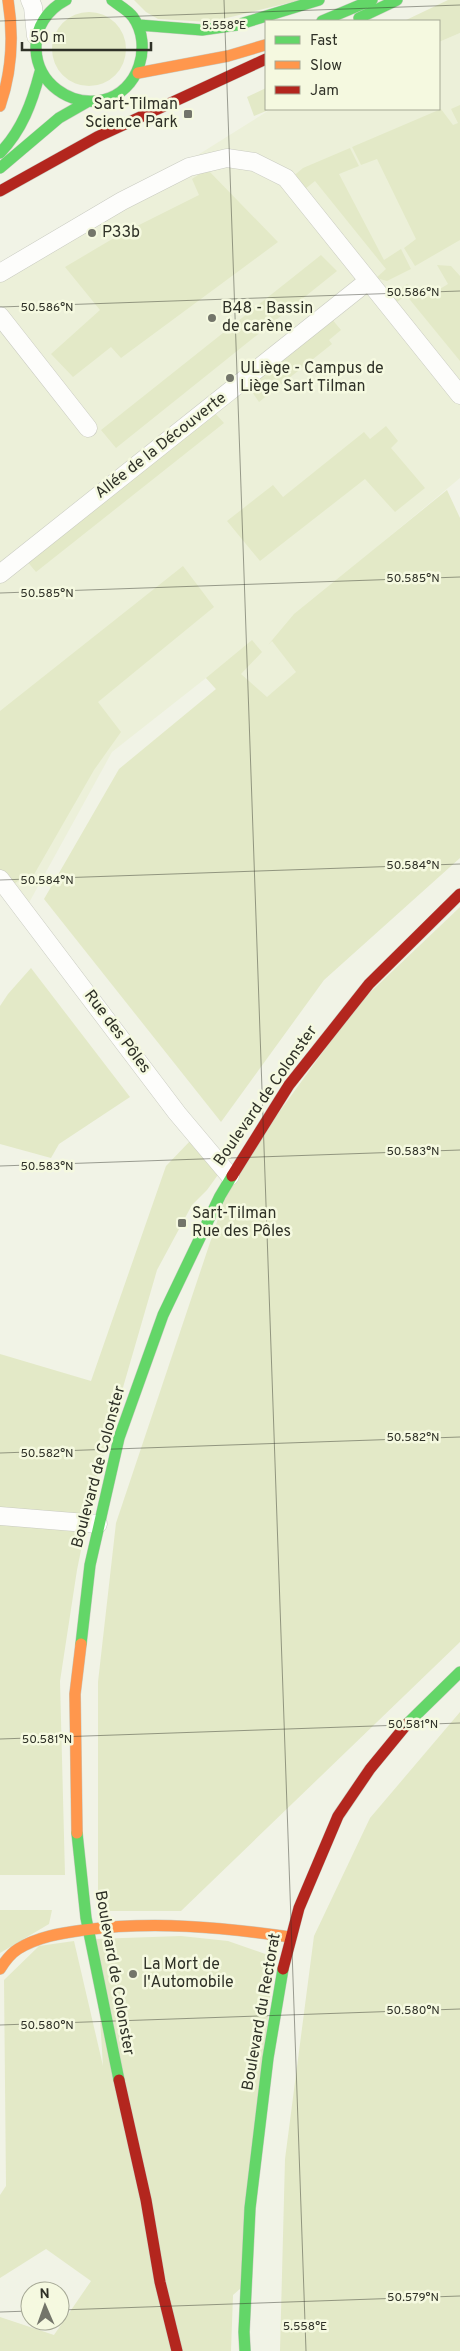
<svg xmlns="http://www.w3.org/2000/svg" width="460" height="2351" font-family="Overpass,sans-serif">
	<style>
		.built { fill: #ecf0d9 }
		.green { fill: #e3e9c7 }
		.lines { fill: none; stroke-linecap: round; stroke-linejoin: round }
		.street-casing { stroke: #c9cbc1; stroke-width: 19 }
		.fast-casing { stroke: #c9cbc1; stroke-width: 12 }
		.slow-casing { stroke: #c9cbc1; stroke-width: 12 }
		.jam-casing { stroke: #c9cbc1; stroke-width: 12 }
		.street { stroke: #fdfdfb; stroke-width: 18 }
		.fast { stroke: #63d668; stroke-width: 11 }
		.slow { stroke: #ff974d; stroke-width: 11 }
		.jam { stroke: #b3261e; stroke-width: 11 }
		.ticks { fill: none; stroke: #2f3127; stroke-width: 1; stroke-opacity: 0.45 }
		.poi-dot { fill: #73756a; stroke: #f5f9e0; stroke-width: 2 }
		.labels { text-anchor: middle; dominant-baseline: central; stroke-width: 5; stroke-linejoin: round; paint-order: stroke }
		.poi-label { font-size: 16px; fill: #2f3127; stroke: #f5f9e0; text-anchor: start }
		.street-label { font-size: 16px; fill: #2f3127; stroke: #f5f9e0 }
		.ticks-label { font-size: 12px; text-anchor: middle; fill: #2f3127; stroke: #f5f9e0; stroke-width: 5; stroke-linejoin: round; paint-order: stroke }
	</style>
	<rect width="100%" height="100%" fill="#f1f3e6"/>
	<path class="built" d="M460 33V478L324 591 285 766 206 678 112 752 25 910 0 880V279L271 109H439V42Z"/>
	<path class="green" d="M134 0H301L210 22 158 19 146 12Z
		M448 0H460V33L439 42V21H404Z
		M52 49a37 37 0 1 1 74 0a37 37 0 1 1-74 0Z
		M266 88V109H271L254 116 247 97Z
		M460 105V240L415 266 404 248 416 239 377 159 361 165 352 147 441 109 453 125 458 123 451 109Z
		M350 148 359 166 339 174 384 260 401 249 411 269 387 281 376 278 386 269 315 181 305 189 291 178 303 168Z
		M207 169 278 242 121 358 111 347 73 377 51 354 100 310 65 267 119 235 199 195 192 179Z
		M321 255 337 271 116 448 101 430Z
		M437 265 451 266 460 276V361L406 295 396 303C394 294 401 289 407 284L422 300 448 284Z
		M331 318 341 330 329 340 332 344 259 402 248 386Z
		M213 411 224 423 36 572 26 560Z
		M386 426 398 441 391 448 425 488 395 512 365 479 260 561 227 521 273 485 283 497 364 432 370 439Z
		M447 490 460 518V858L324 980 221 1122 44 899 119 769 216 689 206 678 252 640 262 652 241 674 267 697 296 672 272 641 268 645 294 614Z
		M183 566 214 607 98 702 121 732 94 770 28 885 22 878 10 887 0 871V711Z
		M460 907V1642L181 1911H98V1682L116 1523 232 1177 357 1005Z
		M31 968 130 1097 59 1144 51 1158 0 1144V1006L8 994Z
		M191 1140 220 1172 207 1190 192 1205 157 1270 93 1491 77 1570 60 1681 65 1875H0V1354L91 1381 166 1166Z
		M460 1712V2351H280L285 2159 314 1936 370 1818Z
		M0 1910H52L49 1924 0 1953Z
		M181 1936 228 1941 274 1957 241 2288 233 2295 231 2351H0V2317L54 2335 91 2281 46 2249 0 2278V2195L6 2186 4 1980 39 1946 74 1941 103 2066 95 1939Z"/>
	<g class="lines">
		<defs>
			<path id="street" d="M30 0 33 7 36 36
				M0 273 122 201 189 167 227 158 254 162 286 178 460 395
				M0 316 88 428
				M0 574 368 281
				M0 879 177 1113 230 1176
				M0 1516 98 1524"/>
			<path id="fast" d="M66 0C47 10 35 28 36 49 37 83 70 107 103 100 139 92 153 45 133 17 128 10 118 5 112 0
				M359 18 397 0
				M322 21 372 0
				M139 25 202 30 237 25 319 0
				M0 153C22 130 32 103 40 72
				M0 168 59 118 87 102
				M81 1644 90 1565 119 1438 163 1315 220 1196 232 1176
				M407 1724 460 1672
				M77 1833 86 1918 119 2080
				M245 2351 244 2332 250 2208 268 2058 283 1969"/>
			<path id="slow" d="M138 73 228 56 265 45
				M0 106C12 71 14 37 8 0
				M77 1833 75 1694 81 1644
				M0 1969C5 1961 10 1954 18 1949 37 1937 61 1933 84 1930 153 1921 221 1927 290 1937"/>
			<path id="jam" d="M0 191 97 137 266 59
				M232 1176 289 1085 369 984 460 894
				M283 1969 299 1908 338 1816 370 1769 407 1724
				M119 2080 146 2200 160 2282 177 2351"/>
		</defs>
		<use href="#street" class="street-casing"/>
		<use href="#fast" class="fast-casing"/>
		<use href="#slow" class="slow-casing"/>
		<use href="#jam" class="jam-casing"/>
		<use href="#street" class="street"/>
		<use href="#fast" class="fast"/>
		<use href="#slow" class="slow"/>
		<use href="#jam" class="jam"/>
	</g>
	<path class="ticks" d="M224 0 306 2351M0 21 460 5M0 307 460 291M0 593 460 577M0 880 460 864M0 1166 460 1150M0 1453 460 1437M0 1739 460 1723M0 2025 460 2009M60 2310 460 2296M0 2312 30 2311"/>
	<g class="poi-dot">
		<rect x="183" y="109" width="10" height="10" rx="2.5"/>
		<circle cx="92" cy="233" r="5"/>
		<circle cx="212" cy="318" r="5"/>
		<circle cx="230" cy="378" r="5"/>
		<rect x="177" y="1218" width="10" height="10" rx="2.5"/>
		<circle cx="133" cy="1974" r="5"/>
	</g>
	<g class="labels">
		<g class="poi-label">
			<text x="178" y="105" text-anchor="end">Sart-Tilman<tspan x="178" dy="18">Science Park</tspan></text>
			<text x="102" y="233">P33b</text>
			<text x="222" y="309">B48 - Bassin<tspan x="222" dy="18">de carène</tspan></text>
			<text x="240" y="369">ULiège - Campus de<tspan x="240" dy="18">Liège Sart Tilman</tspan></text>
			<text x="192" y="1214">Sart-Tilman<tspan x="192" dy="18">Rue des Pôles</tspan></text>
			<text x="143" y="1965">La Mort de<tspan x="143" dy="18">l'Automobile</tspan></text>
		</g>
		<g class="street-label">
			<text transform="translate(161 446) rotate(-38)">Allée de la Découverte</text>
			<text transform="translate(117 1032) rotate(53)">Rue des Pôles</text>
			<text transform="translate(266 1096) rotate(-55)">Boulevard de Colonster</text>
			<text transform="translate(99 1467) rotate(-75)">Boulevard de Colonster</text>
			<text transform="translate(114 1973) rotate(80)">Boulevard de Colonster</text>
			<text transform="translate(262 2012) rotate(-80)">Boulevard du Rectorat</text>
		</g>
	</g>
	<g class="ticks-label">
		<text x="224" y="29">5.558°E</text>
		<text x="413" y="296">50.586°N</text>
		<text x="47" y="311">50.586°N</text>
		<text x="413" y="582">50.585°N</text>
		<text x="47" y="597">50.585°N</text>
		<text x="413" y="869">50.584°N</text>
		<text x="47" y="884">50.584°N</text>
		<text x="413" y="1155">50.583°N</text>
		<text x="47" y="1170">50.583°N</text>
		<text x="413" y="1441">50.582°N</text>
		<text x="47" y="1457">50.582°N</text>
		<text x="413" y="1728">50.581°N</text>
		<text x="47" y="1743">50.581°N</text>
		<text x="413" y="2014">50.580°N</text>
		<text x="47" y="2029">50.580°N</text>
		<text x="413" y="2301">50.579°N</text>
		<text x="305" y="2330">5.558°E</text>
	</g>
	<rect x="265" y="20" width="175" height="90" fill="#f5f9e0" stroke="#a6a996"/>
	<rect x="275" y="36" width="25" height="8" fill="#63d668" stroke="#a6a996"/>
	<text x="310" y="45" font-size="15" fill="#2f3127">Fast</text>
	<rect x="275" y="61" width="25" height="8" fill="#ff974d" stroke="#a6a996"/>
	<text x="310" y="70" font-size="15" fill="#2f3127">Slow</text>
	<rect x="275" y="86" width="25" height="8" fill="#b3261e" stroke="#a6a996"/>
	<text x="310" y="95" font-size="15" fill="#2f3127">Jam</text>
	<g transform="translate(45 2306) rotate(358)"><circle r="24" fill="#f5f9e0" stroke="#a6a996"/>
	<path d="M0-4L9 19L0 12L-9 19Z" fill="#73756a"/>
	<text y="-8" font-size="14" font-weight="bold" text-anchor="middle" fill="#2f3127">N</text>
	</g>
	<path d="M22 42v8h129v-8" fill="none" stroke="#2f3127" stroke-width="2.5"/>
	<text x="30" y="42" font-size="15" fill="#2f3127" stroke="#f5f9e0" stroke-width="4" paint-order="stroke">50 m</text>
</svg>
